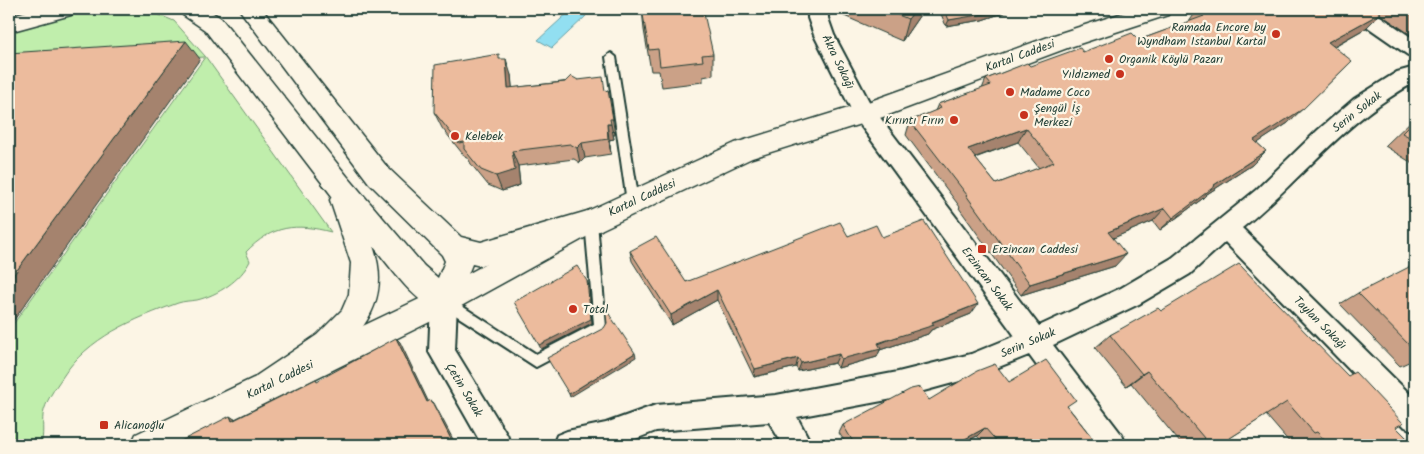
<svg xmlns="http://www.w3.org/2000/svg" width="1424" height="454" font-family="Kalam,sans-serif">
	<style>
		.green { fill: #c0eeac; stroke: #709670 }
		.water { fill: #92dff1; stroke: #649ea5 }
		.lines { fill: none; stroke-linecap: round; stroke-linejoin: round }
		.service-casing { stroke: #1f3d34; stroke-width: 4 }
		.minor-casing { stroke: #1f3d34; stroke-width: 4 }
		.secondary-casing { stroke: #1f3d34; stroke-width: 3 }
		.motorway-casing { stroke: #1f3d34; stroke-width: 3 }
		.service { fill: #fcf5e5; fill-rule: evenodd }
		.minor { fill: #fcf5e5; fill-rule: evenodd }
		.secondary { fill: #fcf5e5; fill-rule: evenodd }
		.motorway { fill: #fcf5e5; fill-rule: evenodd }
		.wall { fill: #cba187; stroke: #1f3d34; fill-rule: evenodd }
		.shaded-wall { fill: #a5836e; stroke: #1f3d34 }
		.building { fill: #ecbb9d; stroke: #1f3d34; fill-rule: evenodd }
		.poi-dot { fill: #c8321e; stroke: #fcf5e5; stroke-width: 2 }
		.labels { text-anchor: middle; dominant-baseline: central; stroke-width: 4.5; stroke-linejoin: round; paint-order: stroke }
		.poi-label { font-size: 12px; fill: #1f3d34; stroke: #fcf5e5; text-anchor: start }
		.street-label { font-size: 12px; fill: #1f3d34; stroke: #fcf5e5 }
	</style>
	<rect width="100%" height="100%" fill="#fcf5e5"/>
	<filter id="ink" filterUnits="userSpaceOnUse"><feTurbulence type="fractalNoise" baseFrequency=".02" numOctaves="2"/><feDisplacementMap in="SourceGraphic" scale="10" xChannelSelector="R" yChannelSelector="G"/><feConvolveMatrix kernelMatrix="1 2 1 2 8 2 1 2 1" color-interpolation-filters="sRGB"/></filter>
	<g filter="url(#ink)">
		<path class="green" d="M99 9 147 10 174 21 205 56 331 232C296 223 272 225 246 252L250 261C241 280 218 295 197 300 190 301 184 301 178 303 134 319 88 337 62 378 55 388 45 402 43 415 42 425 44 435 41 445H9V330L205 57 9 68V30C38 19 68 13 99 9Z"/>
		<path class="water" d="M572 9 586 16 552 48 538 40Z"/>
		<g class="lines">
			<defs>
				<path id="service" d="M611 53 616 57 639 202 637 205H629L627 202 606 57Z
					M591 217 595 219 597 222 606 327 604 331 536 367 440 305 438 301 440 297 444 296 448 297 536 354 594 324 585 222 587 219Z"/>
				<path id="minor" d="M808 9H828V18L834 35 872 107 1039 326 1121 288 1172 258 1256 190 1318 130 1354 99 1397 72 1415 67V83C1406 86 1397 93 1389 98 1334 134 1293 187 1242 228L1415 399V431L1405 427 1225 242 1190 274 1139 304 1053 345 1122 435 1126 445H1095L1029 355 971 378 898 398 797 417 812 445H783L769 422 656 431 620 445H553L557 435 567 431 606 423 656 405 776 395 898 372 971 354 1015 336 856 119 814 35 808 18Z
					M1346 9H1370L1415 40V58L1408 55 1349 14Z
					M444 290 453 293 457 301 455 350 507 435 511 445H482L429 352 431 301 435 293Z"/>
				<path id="secondary" d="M1135 9H1171L1168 15 1070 47 883 117 752 158 588 236 454 310 181 445H131L136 434 434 292 568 220 735 143 868 102 1054 35Z"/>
				<path id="motorway" d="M34 9H74L71 15 9 32V16Z
					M180 9H207L221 18 347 176 424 266 438 278 445 261 442 255 369 183 239 9H262L387 167 461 237 481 242 591 210 601 214 605 222 601 230 481 266 472 264 454 310 444 314C414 303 393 270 373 246 400 322 330 361 278 396L267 401 256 396 252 386 256 376 317 335 342 310 349 294 351 263 330 200 332 196 205 30 183 15Z"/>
			</defs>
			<use href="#service" class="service-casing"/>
			<use href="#minor" class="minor-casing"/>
			<use href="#secondary" class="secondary-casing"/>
			<use href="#motorway" class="motorway-casing"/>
			<use href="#service" class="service"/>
			<use href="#minor" class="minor"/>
			<use href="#secondary" class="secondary"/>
			<use href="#motorway" class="motorway"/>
		</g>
		<path class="wall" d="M642 9 713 54V75L703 77V82L662 87 659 71H651L644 30Z
			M828 9H924L902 41Z
			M939 9H1015L982 20 946 26Z
			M1201 9H1415V37H1414L1380 14 1366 28 1333 47 1288 123 1257 143 1266 151 1252 165 1207 194 1202 199 1160 230 1153 221 1113 238 1115 266 1021 295 959 208 960 207 906 135 910 121 935 111 938 104 982 89 986 79 1083 52 1139 40 1189 22 1197 10ZM1018 142 1039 168 996 184 975 158Z
			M500 59 511 75 512 88 578 80 606 91 608 90 615 135H613L614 139 609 140 611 154 585 158 580 163 574 159 518 166 520 185 502 191 488 185 471 164 468 158H466L442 128 434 112Z
			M1415 117V165L1385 146Z
			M848 236 882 237 971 314 931 330 928 334 880 350 877 357 838 368 835 363 798 371 796 367 754 377 717 300 672 325 632 261 630 251 686 282Z
			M1415 267V359L1400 366 1340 304 1358 293Z
			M1161 311 1396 427 1414 445H1296L1294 442 1291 444 1266 415 1219 445H1182L1131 383 1126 386 1095 348 1110 335Z
			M1009 382 1068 407 1098 445H985L977 436 960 445H847L839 433 843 425 929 400Z"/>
		<path class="shaded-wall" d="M916 9H924L902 41 908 19Z
			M1001 9H1015L982 20 946 26 949 20Z
			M1381 13 1366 28 1314 57 1328 42Z
			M186 41 200 59 9 327V281Z
			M506 59 511 75 514 105 508 88Z
			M1352 61 1288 123 1241 154 1254 140Z
			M607 124H611L614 139 609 140 611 154Z
			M1026 128 1018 142 962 162 968 149Z
			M582 143 585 158 580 163 577 148Z
			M512 151 518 166 520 185 502 191 496 176Z
			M1266 151 1252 165 1207 194 1202 199 1160 230 1173 218 1214 185Z
			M1165 208 1153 221 1097 245 1108 232Z
			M1126 254 1115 266 1021 295 1030 284Z
			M587 281 589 286 592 323 541 349 539 345Z
			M717 290V300L672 325 671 315Z
			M978 304 971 314 931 330 928 334 880 350 877 357 838 368 841 359Z
			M396 338 400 342 430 405 427 402Z
			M635 353 636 357 570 397 569 394Z
			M839 354 835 363 798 371 801 363Z
			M798 358 796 367 754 377 755 369Z
			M1147 371 1131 383 1126 386 1142 374Z
			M431 400 434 403 456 445H454Z
			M230 416 236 420 232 421Z
			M985 428 977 436 960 445H954Z"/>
		<path class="building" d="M642 9H703L713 54 702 55 703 61 660 66 658 49 649 50Z
			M884 9H916L908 19Z
			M944 9H1001L984 14 949 20Z
			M1201 9H1375L1381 13 1328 42 1352 61 1303 109 1254 140 1266 151 1214 185 1215 186 1173 218 1165 208 1108 232 1126 254 1030 284 966 195H967L910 121 941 108 938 104 991 85 986 79 1027 63 1030 66 1080 48 1083 52 1132 33 1139 40 1204 16 1197 10ZM1026 128 1054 162 996 184 968 149Z
			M186 41 9 281V53Z
			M499 54V59H506L508 88 565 82 571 76 578 80 603 77 605 91 608 90 613 119H610L611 124H607L608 139 582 143 577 148 570 144 512 151 515 170 496 176 481 170 464 149V142L459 143 434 112 435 65Z
			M1415 120V140L1402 133Z
			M924 221 978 304 932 322 934 325 878 343 881 349 841 359 839 354 801 363 798 358 755 369 717 290 671 315 630 251 656 237 686 282 840 222 848 236 876 225 882 237Z
			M1239 264 1348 376 1355 372 1403 423 1396 427 1414 445H1329L1317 432 1314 433 1287 402 1219 445H1210L1147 371 1142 374 1110 335 1158 308 1161 311Z
			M1413 265 1415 267V351L1358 293Z
			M577 266 587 281 591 319 539 345 514 302Z
			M605 308 635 353 569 394 547 358 604 328 607 323Z
			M396 338 427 402 431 400 454 445H161L164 444H175L230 416 232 421 316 379 317 381Z
			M1046 360 1076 400 1067 406 1098 445H1000L985 428 954 445H855L843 425 911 389 920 387 929 400 977 371 995 364 1009 382Z"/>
	</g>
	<g class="poi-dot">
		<circle cx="1276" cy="34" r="5"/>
		<circle cx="1109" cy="59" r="5"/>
		<circle cx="1120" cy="74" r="5"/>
		<circle cx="1010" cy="92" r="5"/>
		<circle cx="1024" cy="115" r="5"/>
		<circle cx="954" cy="120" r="5"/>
		<circle cx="455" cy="136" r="5"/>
		<rect x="977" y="244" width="10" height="10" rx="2.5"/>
		<circle cx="573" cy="309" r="5"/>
		<rect x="99" y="420" width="10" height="10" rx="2.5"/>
	</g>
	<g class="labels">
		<g class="poi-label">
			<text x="1266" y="27" text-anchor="end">Ramada Encore by<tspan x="1266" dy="14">Wyndham Istanbul Kartal</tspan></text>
			<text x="1119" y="59">Organik Köylü Pazarı</text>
			<text x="1110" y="74" text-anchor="end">Yıldızmed</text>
			<text x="1020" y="92">Madame Coco</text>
			<text x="1034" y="108">Şengül İş<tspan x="1034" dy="14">Merkezi</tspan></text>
			<text x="944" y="120" text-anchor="end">Kırıntı Fırın</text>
			<text x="465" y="136">Kelebek</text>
			<text x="992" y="249">Erzincan Caddesi</text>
			<text x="583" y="309">Total</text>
			<text x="114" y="425">Alicanoğlu</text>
		</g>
		<g class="street-label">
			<text transform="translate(1020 56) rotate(-20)">Kartal Caddesi</text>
			<text transform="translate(838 62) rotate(64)">Akra Sokağı</text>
			<text transform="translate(1357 112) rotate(-38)">Serin Sokak</text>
			<text transform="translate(642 198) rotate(-25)">Kartal Caddesi</text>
			<text transform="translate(987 279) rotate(53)">Erzincan Sokak</text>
			<text transform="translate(1320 323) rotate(45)">Taylan Sokağı</text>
			<text transform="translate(1028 343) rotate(-23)">Serin Sokak</text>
			<text transform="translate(280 380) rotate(-26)">Kartal Caddesi</text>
			<text transform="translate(464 390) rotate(59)">Çetin Sokak</text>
		</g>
	</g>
	<rect width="1424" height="454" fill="none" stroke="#fcf5e5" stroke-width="30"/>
	<rect x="15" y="15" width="1394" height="424" fill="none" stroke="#1f3d34" stroke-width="2" filter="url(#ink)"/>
</svg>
